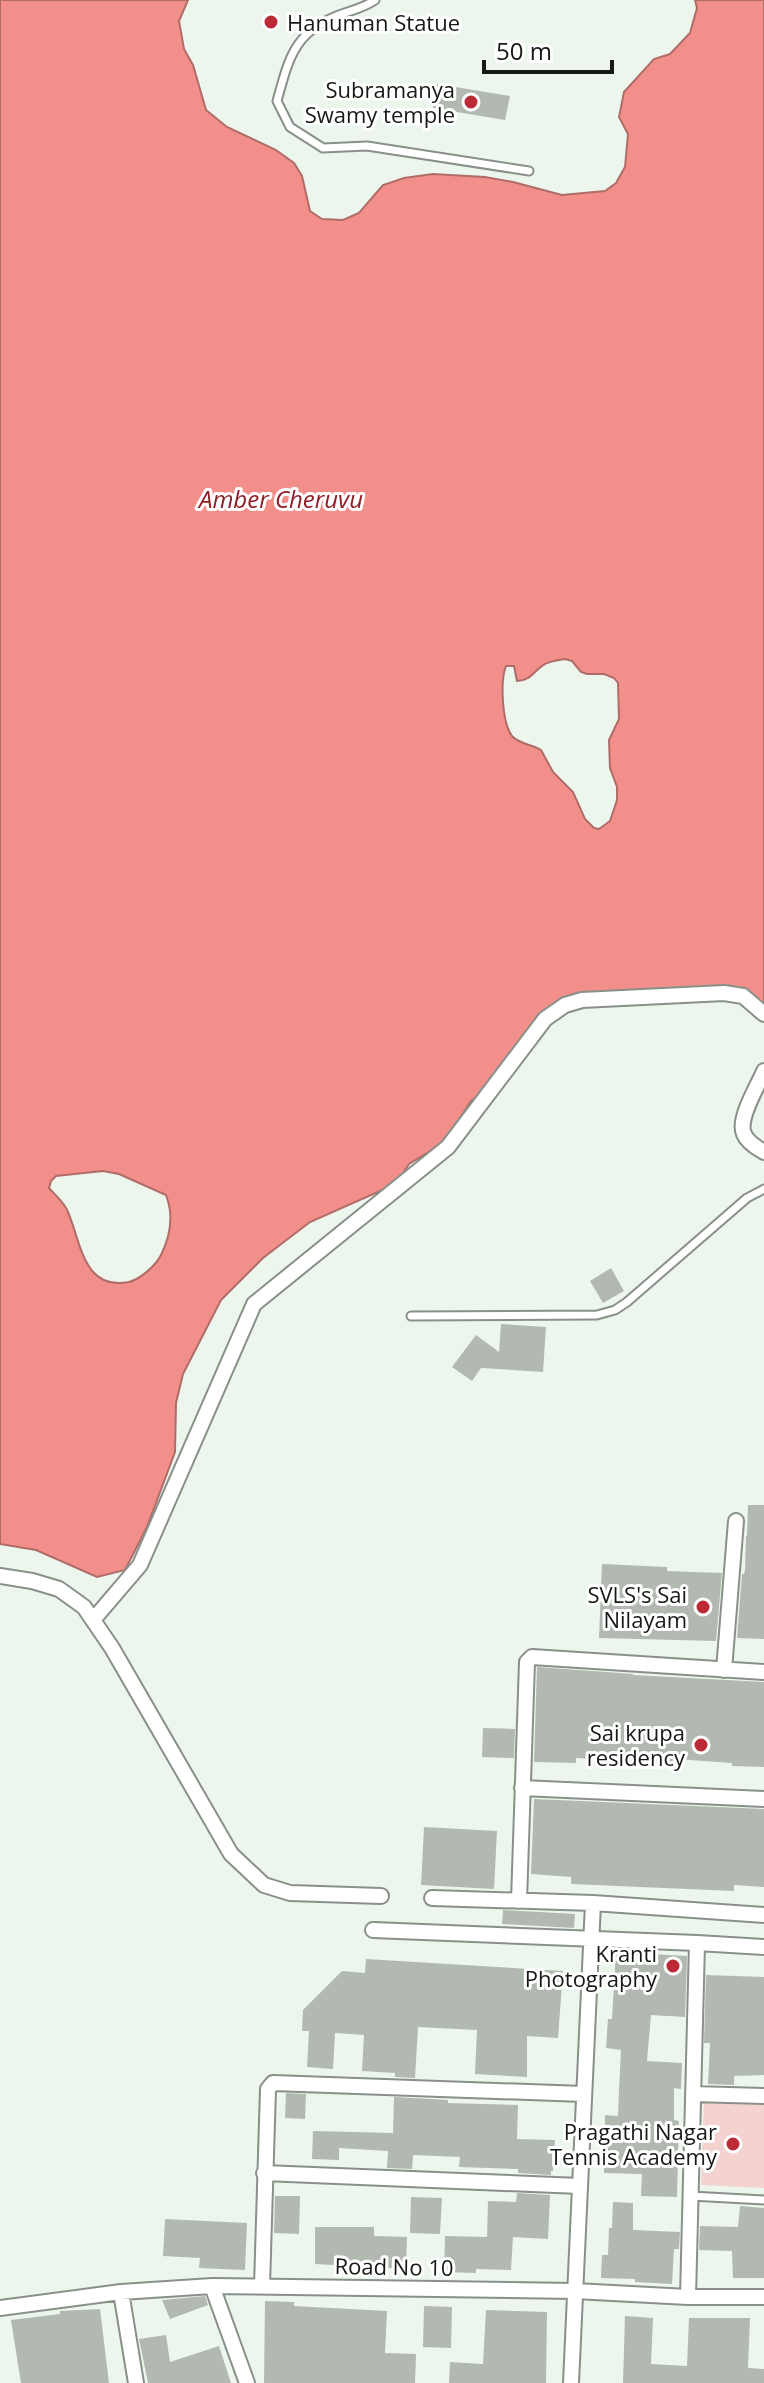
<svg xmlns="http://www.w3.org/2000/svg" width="764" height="2383" font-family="'Open Sans',sans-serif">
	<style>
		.green { fill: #f4d2d0 }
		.water { fill: #f28f8b; stroke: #b06c68; stroke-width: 2; fill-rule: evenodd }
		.building { fill: #b1b9b1 }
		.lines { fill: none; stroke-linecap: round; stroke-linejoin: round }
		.lane-casing { stroke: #889088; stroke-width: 11 }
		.street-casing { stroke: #889088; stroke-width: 18 }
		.lane { stroke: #fff; stroke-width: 7 }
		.street { stroke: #fff; stroke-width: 14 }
		.poi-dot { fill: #bb2a35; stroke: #fff; stroke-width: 3 }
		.labels { text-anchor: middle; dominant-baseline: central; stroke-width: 6; stroke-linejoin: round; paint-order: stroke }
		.poi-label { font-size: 22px; fill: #161916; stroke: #fff; text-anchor: end }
		.street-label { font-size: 22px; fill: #161916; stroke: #fff }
		.water-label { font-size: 24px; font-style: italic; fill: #901d26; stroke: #fff }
	</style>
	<rect width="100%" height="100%" fill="#edf6ed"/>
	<path class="green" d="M704 2099 764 2102V2188L701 2185Z"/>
	<path class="water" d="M0 0H188L179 21 184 49 193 65 206 110 227 127 276 150 294 163 302 176 310 211 322 219 343 220 359 213 383 185 404 178 433 174 485 177 513 182 562 195 605 191 616 183 625 167 628 134 619 117 624 92 654 59 670 54 690 33 697 8 695 0H764V1006L654 989 545 1011 488 1089 471 1101 445 1142 409 1164 396 1184 310 1222 263 1258 221 1300 183 1374 176 1403 175 1452 147 1527 125 1570 97 1577 36 1550 0 1544ZM565 659 572 661 581 672 587 674H604L614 678 618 683 619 719 609 740 610 768 617 787V800L610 821 599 829 594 828 585 819 573 792 553 772 541 750C533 745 519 744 512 736 502 723 500 681 506 666H514L517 681C531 681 534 670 545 664 550 661 559 660 565 659ZM103 1171 119 1174 166 1195C174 1216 171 1235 161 1255 156 1265 141 1279 129 1282 83 1291 81 1242 68 1212 65 1203 56 1196 49 1188L51 1181 56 1176Z"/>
	<path class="building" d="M437 84 510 96 505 120 433 108Z
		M611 1268 624 1291 603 1303 590 1281Z
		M501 1324 546 1327 543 1372 481 1368 472 1381 452 1367 476 1335 499 1352Z
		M748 1505H764V1639L737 1638 742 1574H744L745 1570 746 1536H747Z
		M602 1564 667 1567V1571L722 1573 716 1641 599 1638Z
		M537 1667 633 1674V1675L764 1682V1767L732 1766V1763L676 1759V1764L576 1758V1763L534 1762Z
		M483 1728 515 1729 514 1758 482 1757Z
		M534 1799 764 1809V1887L734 1885V1891L571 1884V1877L531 1874Z
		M424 1827 497 1831 494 1889 421 1885Z
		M503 1910 575 1914 574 1928 502 1924Z
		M616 1952 687 1956 685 2017 651 2015 647 2061 682 2063 681 2089 674 2088V2120L679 2121 677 2197 641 2196 642 2174 604 2173 605 2115 618 2116 619 2090 621 2050 606 2048 608 2019H612Z
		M366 1959 563 1971 558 2038 527 2036V2077L475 2074 477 2030 418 2027 415 2078 395 2077V2073L362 2071 364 2035 335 2033 333 2069 307 2067 309 2031H302L303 2010 342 1971 365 1973Z
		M706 1975 764 1977V2075L734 2076V2085L708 2084 710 2043H704Z
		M286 2093 306 2094 305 2119 285 2118Z
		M394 2097 448 2100V2103L518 2105 517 2139 555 2140 553 2171H551V2175L518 2173V2169L459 2167 460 2157 413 2155 412 2169 387 2168 388 2151 339 2148V2160L312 2159 313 2131 393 2133Z
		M517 2193 550 2195 548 2239 513 2237 511 2270 476 2269V2273L444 2272 445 2236 487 2237 488 2201 516 2202Z
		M275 2196H300L299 2234 274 2233Z
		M411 2197 442 2198 440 2234 410 2233Z
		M613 2202 633 2203V2230L680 2232 679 2249H674L672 2284 635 2282V2279L601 2278 602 2255H608L609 2228H612Z
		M740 2206 764 2208V2278H733L732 2251 699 2250 700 2226 738 2227Z
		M165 2219 247 2223 245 2270 199 2268 200 2258 163 2256Z
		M315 2227H374V2236L407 2237 406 2269 315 2264Z
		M205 2296 208 2305 170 2319 162 2300Z
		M265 2301 294 2302V2306L387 2311 385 2353 416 2354 415 2383H264Z
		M424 2306 452 2307 451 2348 423 2347Z
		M100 2309 109 2383H21L11 2320 60 2314V2311Z
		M486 2310 547 2312 546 2383H449L450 2362 483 2364Z
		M625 2316 653 2318 651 2364 687 2366 689 2318H750L748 2368 764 2369V2383H623Z
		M166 2335 170 2362 219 2346 231 2383H148L139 2339Z"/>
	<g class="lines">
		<defs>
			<path id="lane" d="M375 0C362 9 348 11 334 17 293 34 288 62 277 101L290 127 323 148 367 146 529 171
				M411 1316 597 1315 615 1310 627 1302 747 1198 764 1189
				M691 2196 764 2200"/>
			<path id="street" d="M764 1071C758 1086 737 1119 744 1134 747 1142 757 1148 764 1152
				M0 1576 32 1581 59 1589 84 1607 112 1648 231 1854 264 1885 290 1893 381 1896
				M93 1620 140 1565 254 1304 448 1147 545 1019 565 1005 582 1000 724 993 743 996 764 1014
				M724 1670 736 1521
				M522 1788 764 1799
				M432 1898 593 1903 764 1915
				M519 1901 527 1662 532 1657 764 1672
				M373 1930 697 1943 764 1947
				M693 2094 764 2096
				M264 2173 580 2186
				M212 2286 247 2383
				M262 2286 268 2089 273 2083 584 2094
				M121 2292 136 2383
				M688 2297 697 1943
				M0 2308 121 2292 212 2286 575 2291 688 2297H764
				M571 2383 593 1903"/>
		</defs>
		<use href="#lane" class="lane-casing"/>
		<use href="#street" class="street-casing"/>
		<use href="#lane" class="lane"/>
		<use href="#street" class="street"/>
	</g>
	<g class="poi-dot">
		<circle cx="271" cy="22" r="8"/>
		<circle cx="471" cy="102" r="8"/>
		<circle cx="703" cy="1607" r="8"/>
		<circle cx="701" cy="1745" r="8"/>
		<circle cx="673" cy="1966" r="8"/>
		<circle cx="733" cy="2144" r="8"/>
	</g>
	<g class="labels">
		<g class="poi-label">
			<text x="287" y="22" text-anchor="start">Hanuman Statue</text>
			<text x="455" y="89">Subramanya<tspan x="455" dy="25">Swamy temple</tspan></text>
			<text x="687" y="1594">SVLS's Sai<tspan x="687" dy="25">Nilayam</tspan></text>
			<text x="685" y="1732">Sai krupa<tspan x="685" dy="25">residency</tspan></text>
			<text x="657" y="1953">Kranti<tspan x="657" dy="25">Photography</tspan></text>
			<text x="717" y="2131">Pragathi Nagar<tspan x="717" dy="25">Tennis Academy</tspan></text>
		</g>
		<g class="street-label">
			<text transform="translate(394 2266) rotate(1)">Road No 10</text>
		</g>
		<g class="water-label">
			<text x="281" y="498">Amber Cheruvu</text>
		</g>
	</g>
	<path d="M484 60v12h128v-12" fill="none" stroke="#161916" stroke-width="4"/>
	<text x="496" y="60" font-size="24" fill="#161916" stroke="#ffffff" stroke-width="6" paint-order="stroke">50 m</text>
</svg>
